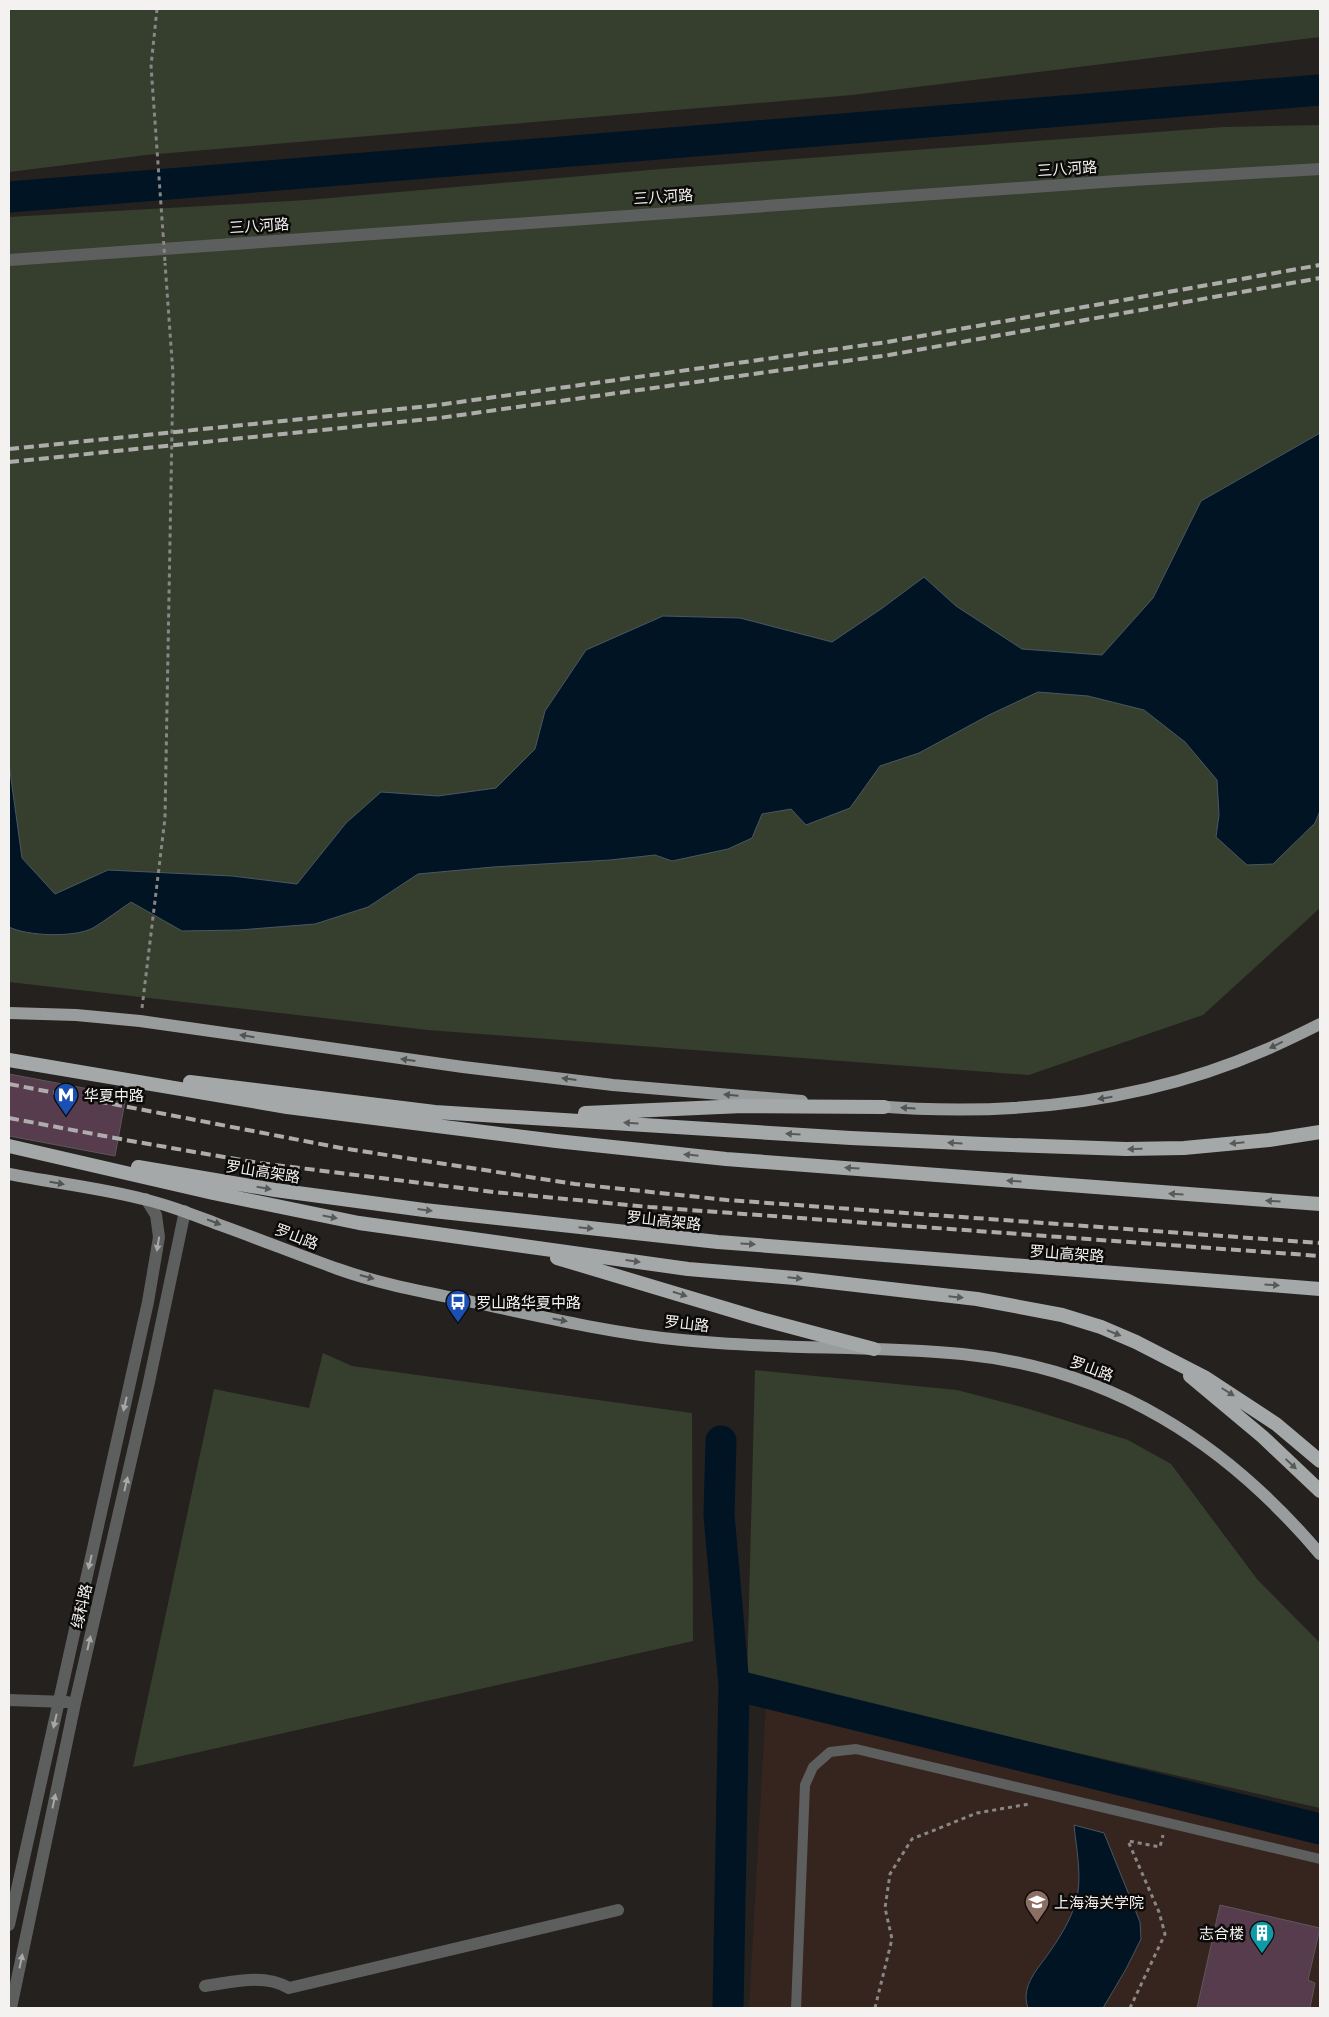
<svg xmlns="http://www.w3.org/2000/svg" width="1329" height="2017" font-family="'Open Sans','Noto Sans SC',sans-serif">
	<style>
		.education { fill: #36241e }
		.green { fill: #363f2e }
		.water { fill: #001424; stroke: #495762 }
		.lines { fill: none; stroke-linecap: round; stroke-linejoin: round }
		.river { stroke: #001424; stroke-width: 31 }
		.building { fill: #563c4c; stroke: #5b585a }
		.path { stroke: #898785; stroke-width: 3; stroke-dasharray: 4 4; stroke-linecap: butt }
		.service { stroke: #5d5f5f; stroke-width: 10 }
		.minor { stroke: #5d5f5f; stroke-width: 12 }
		.tertiary { stroke: #5d5f5f; stroke-width: 12 }
		.primary { stroke: #989c9c; stroke-width: 12 }
		.trunk { stroke: #a4a8a8; stroke-width: 14 }
		.rail { stroke: #afadac; stroke-width: 4; stroke-dasharray: 10 5; stroke-linecap: butt }
		.path-bridge { stroke: #898785; stroke-width: 3; stroke-dasharray: 4 4; stroke-linecap: butt }
		.oneway { fill: #525453 }
		.oneway2 { fill: #585a59 }
		.oneway3 { fill: #a8a8a8 }
		.labels { text-anchor: middle; dominant-baseline: central; stroke-width: 5; stroke-linejoin: round; paint-order: stroke }
		.street-label { font-size: 15px; fill: #f4f2f1; stroke: #0c0b0a }
		.poi-label { font-size: 15px; fill: #f4f2f1; stroke: #0c0b0a; text-anchor: start }
	</style>
	<rect width="100%" height="100%" fill="#24211f"/>
	<path class="education" d="M766 1701 1320 1838V2008H749Z"/>
	<path class="green" d="M9 9H1320V37L852 95 146 155 9 172Z
		M1320 125V908L1203 1015 1029 1075 428 1030 9 982V217L307 200 661 169 1224 127Z
		M323 1353 352 1366 692 1413 693 1641 133 1767 214 1389 309 1408Z
		M755 1370 957 1390 1029 1409 1128 1440 1171 1464 1257 1579 1320 1643V1808L747 1678Z"/>
	<path class="water" d="M1320 433V811L1315 823 1273 864 1247 865 1216 837 1219 815 1217 780 1185 742 1144 710 1088 696 1038 692 989 715 919 753 880 766 850 808 806 825 791 809 762 814 752 838 728 849 672 861 655 855 610 860 493 867 418 874 368 907 315 924 239 930 182 931 131 902C119 910 106 920 93 928 74 938 27 936 9 927V764L22 858 55 894 108 870 232 876 297 884 346 823 381 792 438 796 496 788 535 749 545 711 586 650 663 616 740 618 832 642 881 609 924 577 956 606 1022 649 1102 655 1153 598 1201 501Z
		M1074 1825 1104 1833 1140 1922 1141 1939 1126 1969 1103 2008H1028C1020 1985 1039 1968 1051 1950 1062 1934 1076 1911 1078 1891 1081 1872 1076 1845 1074 1825Z"/>
	<g class="lines">
		<path class="river" d="M9 197 1320 90
			M721 1441 719 1515 734 1685 728 2008
			M734 1685 1320 1829"/>
	</g>
	<path class="building" d="M9 1074 126 1096 115 1156 9 1136Z
		M1220 1905 1320 1928 1308 1980 1315 1983 1310 2008H1197Z"/>
	<g class="lines">
		<path class="path" d="M157 9 151 66 163 233
			M142 1008 165 818 173 374 165 263
			M875 2008 892 1939 885 1908 890 1874 912 1839 977 1813 1029 1804
			M1130 2008 1165 1934 1159 1912 1128 1841 1160 1847 1163 1835"/>
		<path class="service" d="M796 2008 805 1785 813 1767 830 1752 856 1749 1320 1859"/>
		<path class="minor" d="M9 260 1117 181 1320 169
			M205 1986C233 1982 264 1973 289 1988L618 1910"/>
		<path class="tertiary" d="M9 1700 67 1702
			M9 1925 148 1302 159 1237 156 1215 146 1199
			M11 2008 75 1703 149 1382 185 1211"/>
		<path class="primary" d="M9 1013 76 1015 140 1021 463 1067 613 1085 802 1101
			M874 1106C1008 1117 1141 1104 1265 1050 1284 1042 1302 1033 1320 1024
			M9 1174C55 1183 102 1188 147 1200 172 1206 196 1216 220 1225 259 1239 299 1255 338 1269 380 1284 425 1292 468 1301 538 1316 610 1333 682 1340 775 1350 869 1345 962 1354 1112 1369 1225 1442 1320 1554"/>
		<path class="trunk" d="M9 1060 287 1107 556 1141 726 1159 1320 1204
			M190 1082 435 1112 851 1138 984 1144 1126 1149 1184 1148 1269 1140 1320 1132
			M585 1113 743 1106 884 1107
			M9 1146 213 1193 359 1223 688 1269 795 1278 977 1299 1062 1315 1101 1327 1136 1342 1206 1378 1276 1424 1320 1461
			M138 1167 275 1190 424 1210 718 1242 1320 1289
			M557 1258 754 1317 874 1349
			M1190 1376 1263 1437 1320 1491"/>
		<path class="rail" d="M9 449 438 405 887 342 1320 265
			M9 462 439 418 889 355 1320 278
			M9 1084 341 1148 575 1184 727 1200 1320 1243
			M9 1118 131 1141 259 1163 494 1192 649 1207 1320 1256"/>
		<path class="path-bridge" d="M163 233 165 262"/>
	</g>
	<defs><path id="oneway-solid" d="M-6-.8H1V-3.2L6.5 0L1 3.2V.8H-6Z" transform="scale(1.25)"/></defs>
	<g class="oneway">
		<use href="#oneway-solid" transform="translate(247 1036) rotate(-171)"/>
		<use href="#oneway-solid" transform="translate(1276 1045) rotate(154)"/>
		<use href="#oneway-solid" transform="translate(408 1060) rotate(-172)"/>
		<use href="#oneway-solid" transform="translate(569 1079) rotate(-173)"/>
		<use href="#oneway-solid" transform="translate(731 1095) rotate(-175)"/>
		<use href="#oneway-solid" transform="translate(1105 1098) rotate(171)"/>
		<use href="#oneway-solid" transform="translate(908 1108) rotate(-177)"/>
		<use href="#oneway-solid" transform="translate(57 1183) rotate(10)"/>
		<use href="#oneway-solid" transform="translate(214 1222) rotate(21)"/>
		<use href="#oneway-solid" transform="translate(367 1277) rotate(15)"/>
		<use href="#oneway-solid" transform="translate(560 1320) rotate(11)"/>
	</g>
	<g class="oneway2">
		<use href="#oneway-solid" transform="translate(631 1123) rotate(-177)"/>
		<use href="#oneway-solid" transform="translate(793 1134) rotate(-176)"/>
		<use href="#oneway-solid" transform="translate(955 1143) rotate(-177)"/>
		<use href="#oneway-solid" transform="translate(1237 1143) rotate(174)"/>
		<use href="#oneway-solid" transform="translate(1135 1149) rotate(179)"/>
		<use href="#oneway-solid" transform="translate(691 1155) rotate(-174)"/>
		<use href="#oneway-solid" transform="translate(852 1168) rotate(-176)"/>
		<use href="#oneway-solid" transform="translate(1014 1181) rotate(-176)"/>
		<use href="#oneway-solid" transform="translate(264 1188) rotate(10)"/>
		<use href="#oneway-solid" transform="translate(1176 1194) rotate(-176)"/>
		<use href="#oneway-solid" transform="translate(1273 1201) rotate(-176)"/>
		<use href="#oneway-solid" transform="translate(425 1210) rotate(7)"/>
		<use href="#oneway-solid" transform="translate(330 1217) rotate(11)"/>
		<use href="#oneway-solid" transform="translate(586 1228) rotate(6)"/>
		<use href="#oneway-solid" transform="translate(748 1244) rotate(4)"/>
		<use href="#oneway-solid" transform="translate(633 1261) rotate(8)"/>
		<use href="#oneway-solid" transform="translate(795 1278) rotate(6)"/>
		<use href="#oneway-solid" transform="translate(1272 1285) rotate(4)"/>
		<use href="#oneway-solid" transform="translate(680 1294) rotate(17)"/>
		<use href="#oneway-solid" transform="translate(956 1297) rotate(6)"/>
		<use href="#oneway-solid" transform="translate(1114 1333) rotate(22)"/>
		<use href="#oneway-solid" transform="translate(1228 1392) rotate(32)"/>
		<use href="#oneway-solid" transform="translate(1291 1464) rotate(43)"/>
	</g>
	<g class="oneway3">
		<use href="#oneway-solid" transform="translate(158 1244) rotate(99)"/>
		<use href="#oneway-solid" transform="translate(125 1404) rotate(103)"/>
		<use href="#oneway-solid" transform="translate(126 1484) rotate(-77)"/>
		<use href="#oneway-solid" transform="translate(90 1562) rotate(103)"/>
		<use href="#oneway-solid" transform="translate(89 1643) rotate(-77)"/>
		<use href="#oneway-solid" transform="translate(55 1721) rotate(103)"/>
		<use href="#oneway-solid" transform="translate(54 1801) rotate(-78)"/>
		<use href="#oneway-solid" transform="translate(21 1961) rotate(-78)"/>
	</g>
	<defs>
		<symbol id="metro-pin" viewBox="-11 -11 22 30"><path d="M0 17L-7.5 6A9.5 9.5 0 1 1 7.5 6Z" fill="#1a4fb4" stroke="#0c0b0a"/><path d="M-5.5 5V-5H-3L0 0L3-5H5.5V5H3V-.5L0 4L-3-.5V5Z" fill="#fff"/></symbol>
		<symbol id="bus-pin" viewBox="-11 -11 22 30"><path d="M0 17L-7.5 6A9.5 9.5 0 1 1 7.5 6Z" fill="#1a4fb4" stroke="#0c0b0a"/><path d="M-5-6H5V4H4V6H2V4H-2V6H-4V4H-5ZM-3.5-4V0h7V-4ZM-3.5 1.2v1.5H-2V1.2ZM2 1.2v1.5H3.5V1.2Z" fill="#fff"/></symbol>
		<symbol id="university-pin" viewBox="-11 -11 22 30"><path d="M0 17L-7.5 6A9.5 9.5 0 1 1 7.5 6Z" fill="#8d6e63" stroke="#0c0b0a"/><path d="M0-5L7-2L0 1L-7-2ZM-4 1L0 2.5L4 1V4Q0 6-4 4Z" fill="#fff"/></symbol>
		<symbol id="building-pin" viewBox="-11 -11 22 30"><path d="M0 17L-7.5 6A9.5 9.5 0 1 1 7.5 6Z" fill="#0f9aa8" stroke="#0c0b0a"/><path d="M-4-6H4V6H1V3H-1V6H-4ZM-2.5-4.3h1.7v1.8h-1.7ZM.8-4.3h1.7v1.8H.8ZM-2.5-1h1.7V.8h-1.7ZM.8-1h1.7V.8H.8Z" fill="#fff"/></symbol>
	</defs>
	<g fill-rule="evenodd">
		<use href="#metro-pin" x="52" y="1081" width="28" height="38"/>
		<use href="#bus-pin" x="444" y="1288" width="28" height="38"/>
		<use href="#university-pin" x="1023" y="1888" width="28" height="38"/>
		<use href="#building-pin" x="1248" y="1919" width="28" height="38"/>
	</g>
	<g class="labels">
		<g class="street-label">
			<text transform="translate(1067 168) rotate(-4)">三八河路</text>
			<text transform="translate(663 196) rotate(-4)">三八河路</text>
			<text transform="translate(259 225) rotate(-4)">三八河路</text>
			<text transform="translate(263 1171) rotate(9)">罗山高架路</text>
			<text transform="translate(664 1220) rotate(6)">罗山高架路</text>
			<text transform="translate(297 1236) rotate(21)">罗山路</text>
			<text transform="translate(1067 1253) rotate(4)">罗山高架路</text>
			<text transform="translate(687 1323) rotate(6)">罗山路</text>
			<text transform="translate(1092 1368) rotate(20)">罗山路</text>
			<text transform="translate(81 1606) rotate(-77)">绿科路</text>
		</g>
		<g class="poi-label">
			<text x="84" y="1095">华夏中路</text>
			<text x="476" y="1302">罗山路华夏中路</text>
			<text x="1054" y="1902">上海海关学院</text>
			<text x="1244" y="1933" text-anchor="end">志合楼</text>
		</g>
	</g>
	<rect width="1329" height="2017" fill="none" stroke="#f4f2f1" stroke-width="20"/>
</svg>
